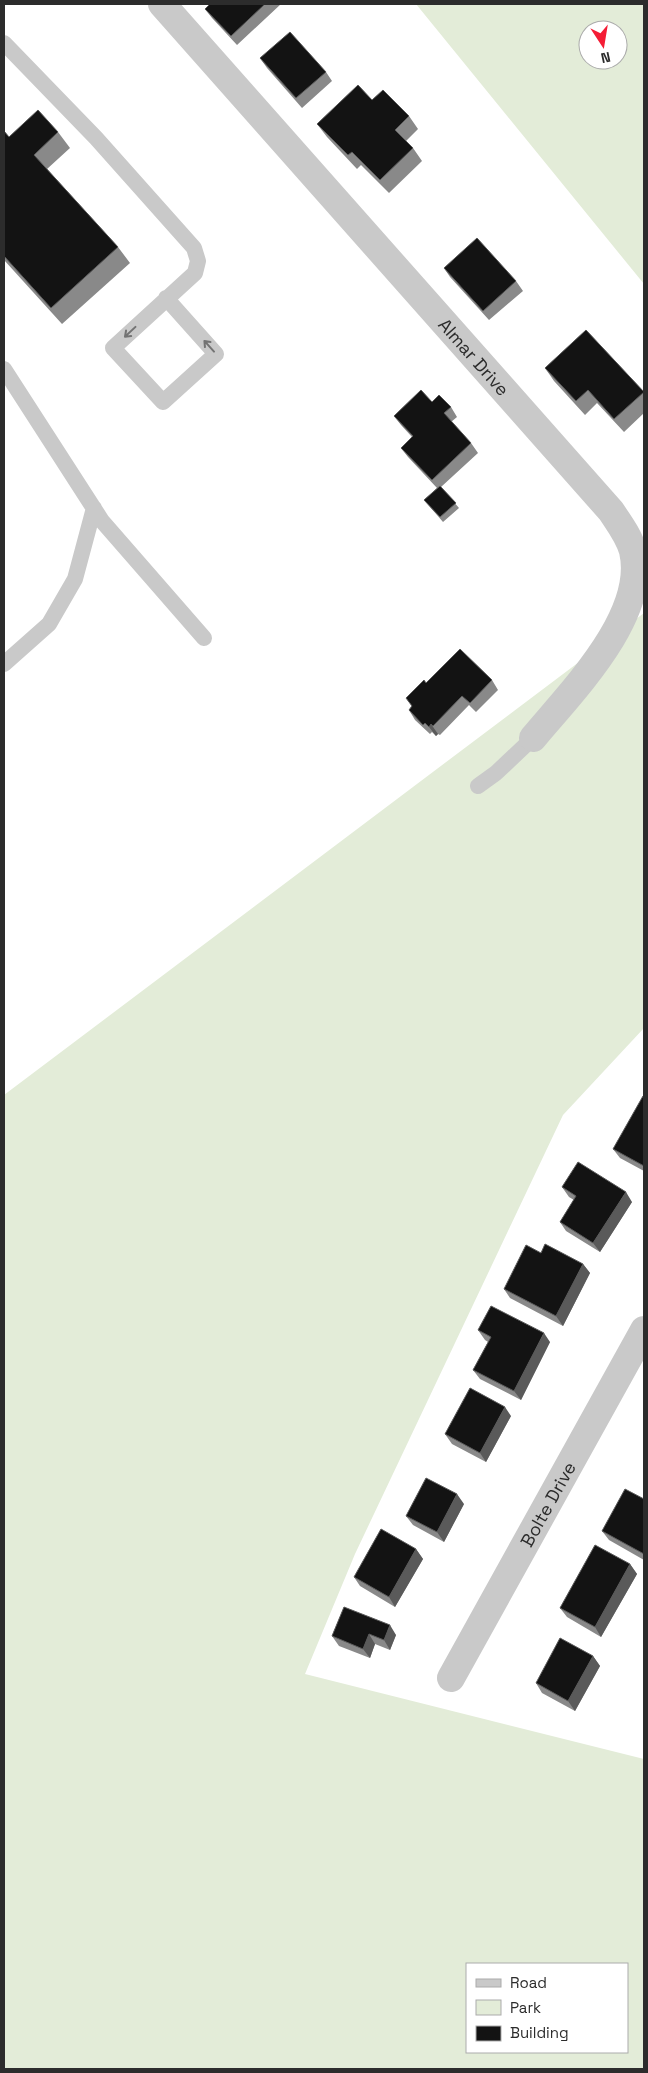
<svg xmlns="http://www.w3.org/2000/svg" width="648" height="2073" font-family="'Space Grotesk',sans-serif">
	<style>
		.green { fill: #e3ecd8; fill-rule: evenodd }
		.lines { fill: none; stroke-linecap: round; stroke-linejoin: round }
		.service { stroke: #c9c9c9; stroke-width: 16 }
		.minor { stroke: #c9c9c9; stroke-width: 28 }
		.wall { fill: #898989 }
		.shaded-wall { fill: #5a5a5a }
		.building { fill: #131313; stroke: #5a5a5a }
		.oneway { stroke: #737373 }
		.labels { text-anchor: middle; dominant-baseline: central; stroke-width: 5; stroke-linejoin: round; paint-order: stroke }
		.street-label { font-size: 18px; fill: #2c2c2c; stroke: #fff }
	</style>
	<rect width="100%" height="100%" fill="#fff"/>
	<path class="green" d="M416 4H644V284ZM588 30H618V60H588Z
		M644 613V1028L563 1115 355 1554 305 1674 644 1759V2069H4V1095ZM467 1964H627V2052H467Z"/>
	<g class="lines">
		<path class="service" d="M4 43 96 138 194 248 198 261 195 273 113 348 163 402 216 354 166 298
			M4 369 102 521 204 638
			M4 664 49 624 75 579 94 508
			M478 786 496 773 533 738"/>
		<g class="minor">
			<path id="s1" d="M162 4 611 511C619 523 629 536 633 551 648 616 571 692 533 738"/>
			<path id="s2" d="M451 1678 644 1330"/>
		</g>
	</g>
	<path class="wall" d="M210 4H281L237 45 212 18 205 9Z
		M260 58 326 72 332 81 302 108 267 68Z
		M372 100 409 116 418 129 406 141 413 148 422 161 389 193 361 165 357 169 327 137 317 124Z
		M4 131 9 137 58 132 70 148 47 169 118 247 130 263 62 324 4 260Z
		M444 268 516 281 523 291 489 320 450 277Z
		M586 330 644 392V413L624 432 597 403 585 415 554 381 545 368Z
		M432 402 451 407 457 417 451 422 471 443 478 453 441 487 459 508 443 522 424 500 437 488 408 457 401 448 412 437 401 425 394 416Z
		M492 680 498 690 476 712 469 705 440 735 438 734 436 736 432 732 430 734 415 720 409 710 412 706 426 683Z
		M644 1097V1171L620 1158 613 1149Z
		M562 1187 632 1202 600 1252 566 1231 560 1222 574 1200 569 1197Z
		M541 1253 583 1264 590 1273 563 1326 510 1298 504 1289Z
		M478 1330 550 1342 521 1400 480 1379 473 1370 488 1342 485 1340Z
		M511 1416 486 1462 452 1444 445 1434Z
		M644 1499V1560L609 1540 602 1531Z
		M464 1504 444 1542 413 1525 406 1516Z
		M416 1549 423 1559 395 1607 360 1586 354 1577Z
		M630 1564 637 1574 601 1637 567 1617 560 1608Z
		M344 1607 396 1635 390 1650 375 1644 370 1658 339 1646 332 1636Z
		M593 1656 600 1666 575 1711 542 1693 536 1683Z"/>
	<path class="shaded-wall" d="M431 724 438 734 436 736 429 727Z
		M626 1192 632 1202 600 1252 593 1243Z
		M583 1264 590 1273 563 1326 556 1316Z
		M544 1333 550 1342 521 1400 514 1391Z
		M505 1407 511 1416 486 1462 480 1453Z
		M457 1494 464 1504 444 1542 437 1532Z
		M416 1549 423 1559 395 1607 389 1597Z
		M630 1564 637 1574 601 1637 595 1627Z
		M390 1625 396 1635 390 1650 384 1640Z
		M369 1634 375 1644 370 1658 363 1649Z
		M593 1656 600 1666 575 1711 568 1701Z"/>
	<path class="building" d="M210 4H265L231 36 205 9Z
		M290 32 326 72 296 98 260 58Z
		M358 85 372 100 383 90 409 116 395 130 413 148 380 180 352 152 348 155 317 124Z
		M38 110 58 132 34 155 118 247 51 308 4 256V131L9 137Z
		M477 238 516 281 483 311 444 268Z
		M586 330 644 392 614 419 588 390 576 401 545 368Z
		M421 390 432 402 439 395 451 407 444 413 471 443 432 480 401 448 413 436 394 416Z
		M440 486 456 503 440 517 424 500Z
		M460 649 492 680 470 703 462 696 433 726 431 724 429 727 425 723 423 725 409 710 412 706 406 698 424 680 426 683Z
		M643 1096 644 1097V1166L613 1149Z
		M578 1162 626 1192 593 1243 560 1222 576 1196 562 1187Z
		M545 1244 583 1264 556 1316 504 1289 526 1245 541 1253Z
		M491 1306 544 1333 514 1391 473 1370 491 1337 478 1330Z
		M470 1388 505 1407 480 1453 445 1434Z
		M426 1478 457 1494 437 1532 406 1516Z
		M625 1489 644 1499V1554L602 1531Z
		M381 1529 416 1549 389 1597 354 1577Z
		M595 1545 630 1564 595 1627 560 1608Z
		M344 1607 390 1625 384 1640 369 1634 363 1649 332 1636Z
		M560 1638 593 1656 568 1701 536 1683Z"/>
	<defs><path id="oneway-shaft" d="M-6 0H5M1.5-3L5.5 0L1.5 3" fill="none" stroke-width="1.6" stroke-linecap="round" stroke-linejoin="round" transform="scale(1.25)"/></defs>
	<g class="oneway">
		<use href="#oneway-shaft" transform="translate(130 332) rotate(137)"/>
		<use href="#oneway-shaft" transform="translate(209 346) rotate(-132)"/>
	</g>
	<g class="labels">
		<g class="street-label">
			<text stroke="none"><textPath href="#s1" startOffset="471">Almar Drive</textPath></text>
			<text stroke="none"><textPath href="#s2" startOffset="199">Bolte Drive</textPath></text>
		</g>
	</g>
	<rect width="648" height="2073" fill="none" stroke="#2c2c2c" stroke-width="10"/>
	<rect x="466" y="1963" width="162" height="90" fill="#ffffff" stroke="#ababab"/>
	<rect x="476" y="1979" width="25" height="8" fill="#c9c9c9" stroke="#ababab"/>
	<text x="510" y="1988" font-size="15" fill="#2c2c2c">Road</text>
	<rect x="476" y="2000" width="25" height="15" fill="#e3ecd8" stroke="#ababab"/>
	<text x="510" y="2013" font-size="15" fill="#2c2c2c">Park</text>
	<rect x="476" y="2026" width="25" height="15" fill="#131313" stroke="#ababab"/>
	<text x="510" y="2038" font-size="15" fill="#2c2c2c">Building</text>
	<g transform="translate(603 45) rotate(168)"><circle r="24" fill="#ffffff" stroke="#ababab"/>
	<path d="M0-4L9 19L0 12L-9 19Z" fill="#f41d35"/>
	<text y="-8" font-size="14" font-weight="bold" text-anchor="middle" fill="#2c2c2c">N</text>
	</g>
</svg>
